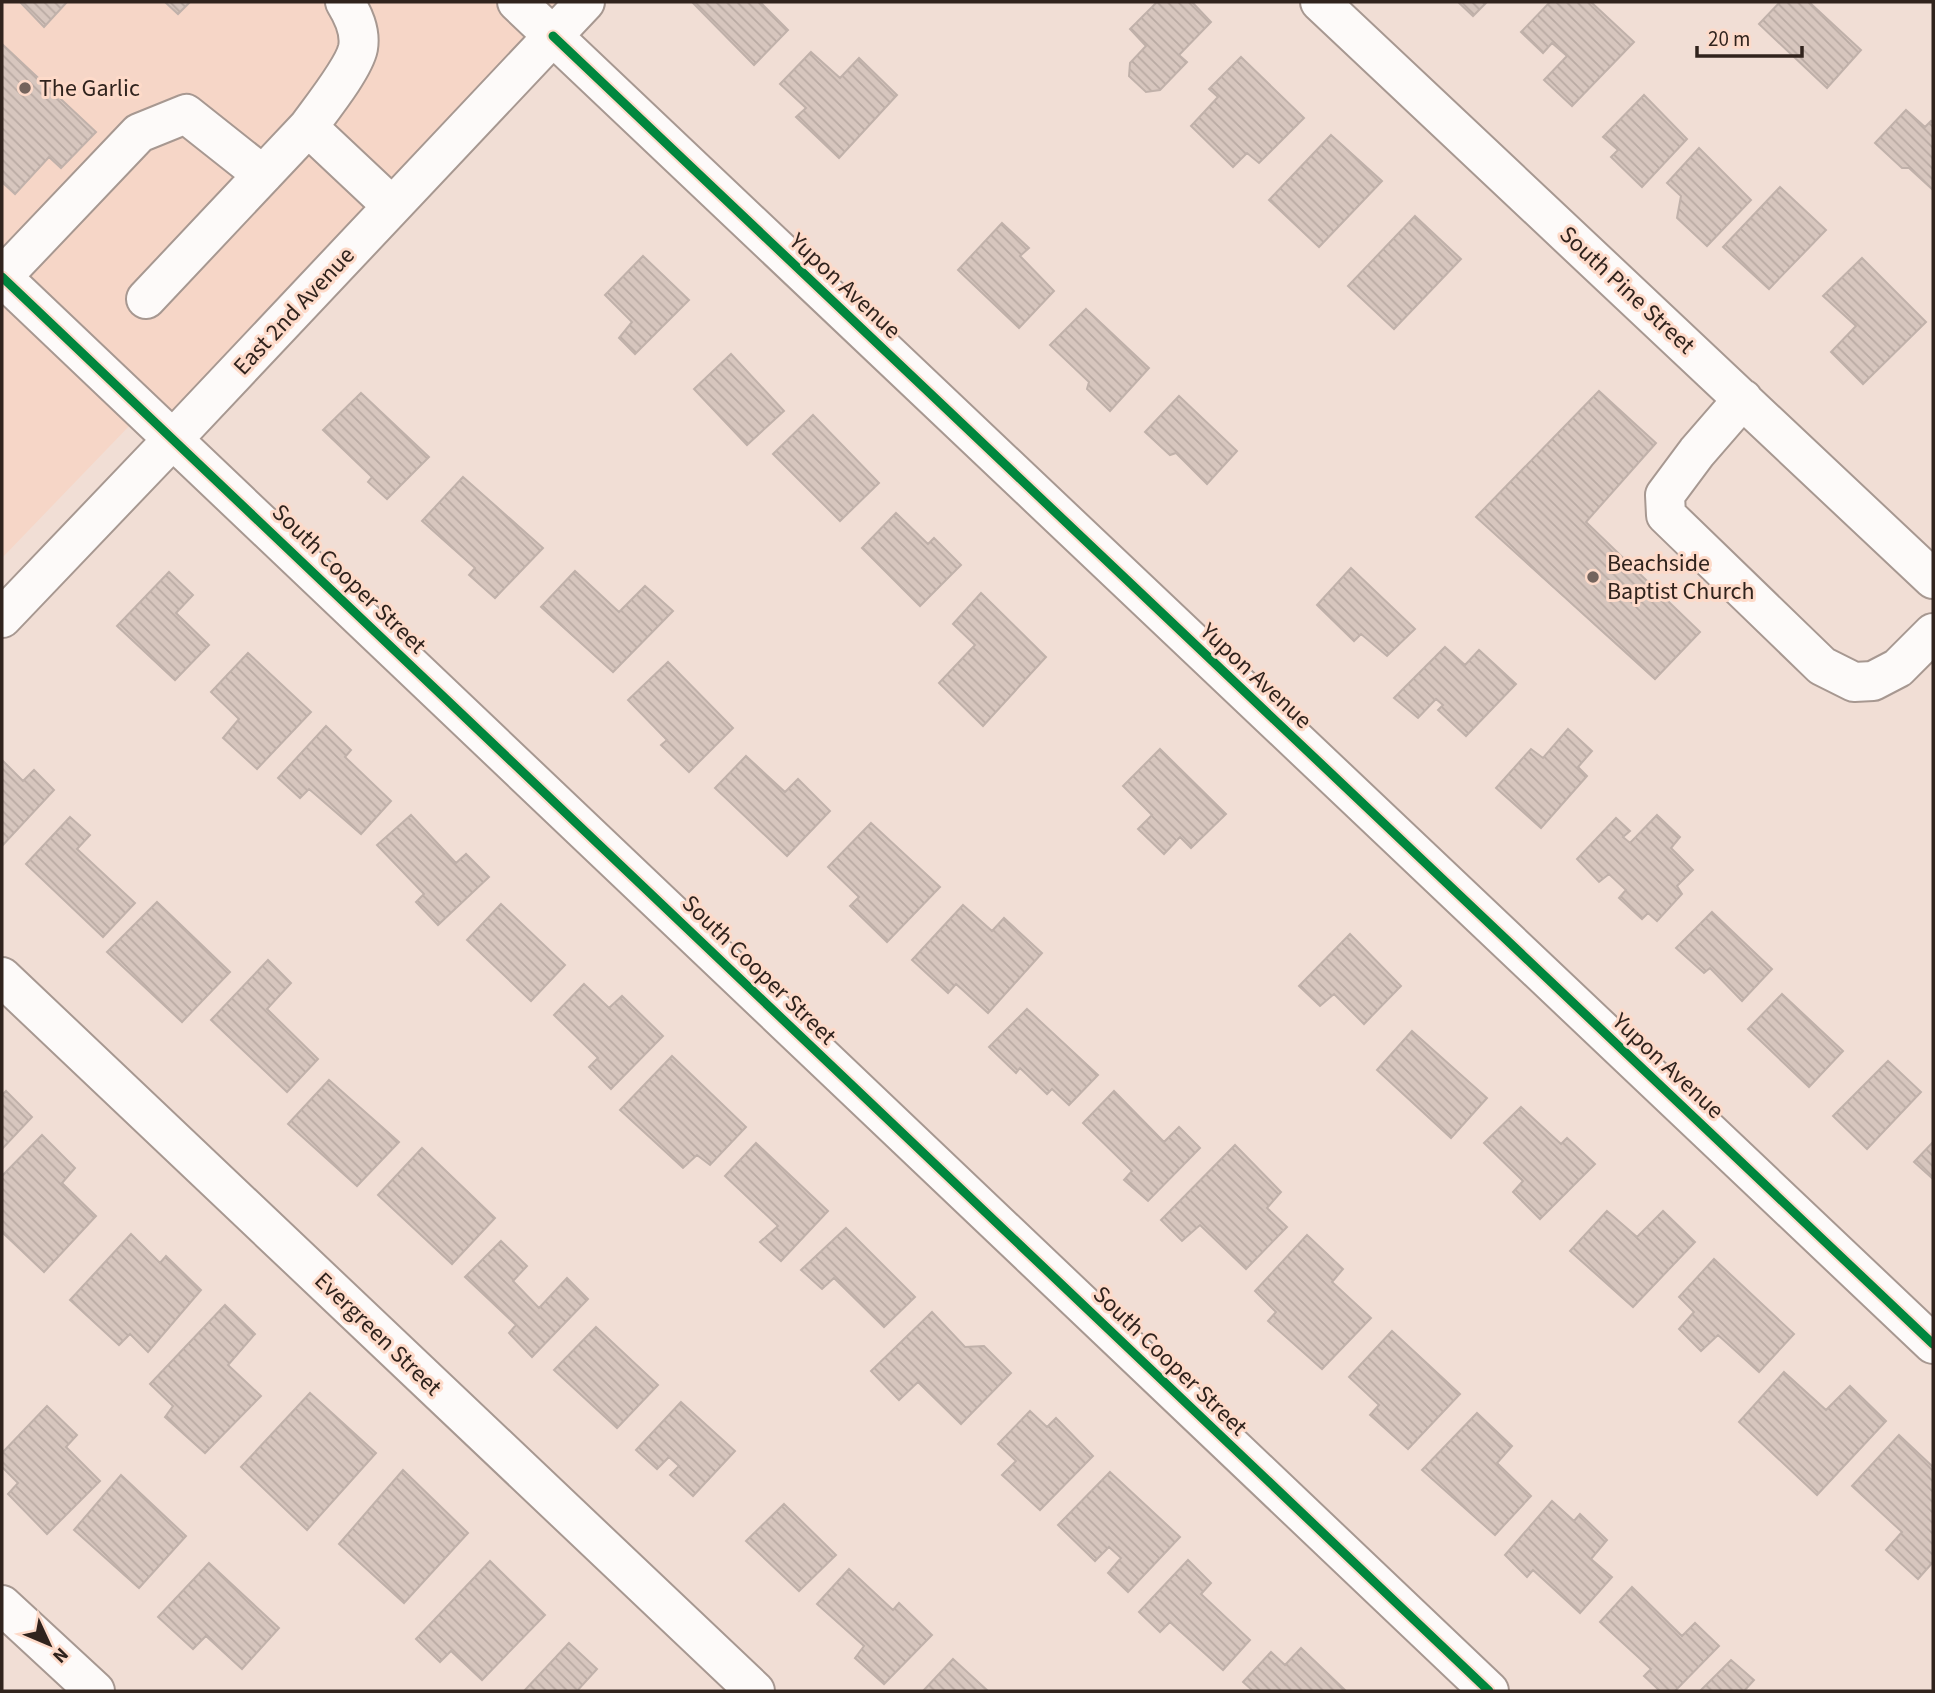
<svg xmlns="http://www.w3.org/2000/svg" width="1935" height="1693" font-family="'Source Sans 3',sans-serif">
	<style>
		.built { fill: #f6d6c7 }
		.building { fill: url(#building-back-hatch); stroke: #c0b1aa; stroke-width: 2 }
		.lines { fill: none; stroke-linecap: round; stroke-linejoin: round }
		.minor-casing { stroke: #a79891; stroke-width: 42 }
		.minor { stroke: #fdfaf9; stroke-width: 38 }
		.cycleway-casing { stroke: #fddac9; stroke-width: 13 }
		.cycleway { stroke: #00873e; stroke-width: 9 }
		.poi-dot { fill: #74645d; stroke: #fddac9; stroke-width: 2.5 }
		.labels { text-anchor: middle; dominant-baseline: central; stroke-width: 6; stroke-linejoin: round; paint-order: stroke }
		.poi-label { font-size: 24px; fill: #30231d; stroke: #fddac9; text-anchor: start }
		.street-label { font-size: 24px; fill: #30231d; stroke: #fddac9 }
	</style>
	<defs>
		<pattern id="building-back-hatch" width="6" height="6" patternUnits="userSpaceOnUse" patternTransform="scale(1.75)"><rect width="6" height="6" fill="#d7c6be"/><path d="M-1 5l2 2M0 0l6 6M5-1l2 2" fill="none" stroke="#b9aaa3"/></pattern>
	</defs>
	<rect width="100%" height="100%" fill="#f1ded5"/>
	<path class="built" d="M2 2H585L174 438 2 277Z
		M2 298 134 421 2 558Z"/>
	<path class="building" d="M20 2H67L44 27Z
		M165 2H190L178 14Z
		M692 2H760L788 30 754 65Z
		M1157 2H1192L1211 22 1179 55 1187 62 1160 90 1146 92 1129 76 1130 63 1146 46 1130 29Z
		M1458 2H1487L1473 16Z
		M1550 2H1591L1634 42 1572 106 1544 80 1567 56 1552 43 1543 53 1521 32Z
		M1780 2H1809L1861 50 1827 88 1759 24Z
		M2 44 96 132 61 168 49 157 15 194 2 182Z
		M811 52 840 78 859 58 897 95 839 158 796 117 806 108 780 84Z
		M1241 57 1304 118 1259 163 1247 153 1233 167 1191 126 1218 97 1209 89Z
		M1644 95 1687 139 1642 187 1611 157 1618 150 1603 137Z
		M1906 110 1925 127 1931 121 1933 123V190L1909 168H1902L1875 143Z
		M1331 135 1382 181 1319 247 1269 200Z
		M1699 148 1751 200 1707 246 1677 218 1681 196 1667 183Z
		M1780 187 1826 230 1769 289 1723 247Z
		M1415 216 1461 259 1394 329 1348 286Z
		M1002 223 1029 248 1020 256 1054 291 1019 328 958 270Z
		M643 256 689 300 635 354 619 338 632 322 605 295Z
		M1862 258 1926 322 1863 384 1831 352 1856 326 1823 296Z
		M1086 309 1149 368 1110 411 1087 389 1089 382 1050 345Z
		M731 354 784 411 747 445 694 389Z
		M1599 391 1656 443 1586 522 1700 632 1655 679 1476 517Z
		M361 393 429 457 387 499 368 482 372 477 323 430Z
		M1179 396 1237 451 1207 484 1176 453 1170 455 1145 432Z
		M813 415 879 483 840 521 773 454Z
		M463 477 543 548 495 598 469 575 475 568 422 521Z
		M896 513 928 544 934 538 961 565 920 606 862 548Z
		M1351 568 1415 629 1387 656 1361 634 1354 641 1317 605Z
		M575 571 619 612 645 586 673 611 613 672 541 607Z
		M169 572 193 595 176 613 209 645 175 680 117 626Z
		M981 593 1046 657 983 726 939 683 975 645 953 624Z
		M1445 647 1465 665 1479 650 1516 684 1466 736 1438 710 1443 705 1436 699 1418 718 1394 698Z
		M248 653 311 712 257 769 223 738 239 719 211 692Z
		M668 662 733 728 689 772 661 745 667 740 628 700Z
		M326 726 351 750 345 757 391 801 361 834 309 789 300 798 278 778Z
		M1568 729 1592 751 1578 767 1587 776 1541 828 1496 788 1531 749 1543 758Z
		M1160 749 1226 814 1191 848 1180 837 1164 854 1138 829 1152 815 1123 786Z
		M746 756 785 792 798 779 830 811 787 856 715 788Z
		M2 760 23 781 34 770 54 790 2 846Z
		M411 815 456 863 466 854 489 877 438 925 416 902 424 894 377 845Z
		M1657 815 1680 837 1671 848 1693 870 1677 886 1682 894 1657 921 1648 913 1642 919 1619 898 1626 890 1609 874 1599 882 1577 859 1616 818 1630 831 1623 837 1630 843Z
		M70 817 90 835 77 849 135 903 103 937 26 864Z
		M871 823 940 887 887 942 850 906 859 897 828 867Z
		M157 902 230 972 182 1022 107 952Z
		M501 904 565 965 531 1001 467 940Z
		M963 905 992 931 1004 918 1042 953 988 1013 956 984 948 993 912 960Z
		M1712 912 1772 969 1742 1001 1710 968 1704 973 1676 948Z
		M1350 934 1401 986 1364 1024 1334 994 1320 1006 1299 986Z
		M268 960 291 983 267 1009 318 1059 287 1092 211 1020Z
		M584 984 609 1008 622 996 663 1036 611 1089 589 1067 598 1058 554 1015Z
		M1782 994 1843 1051 1809 1087 1748 1029Z
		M1027 1009 1098 1075 1069 1105 1052 1089 1047 1094 1020 1068 1016 1073 989 1047Z
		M1412 1031 1487 1098 1451 1138 1377 1070Z
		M672 1056 746 1127 710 1165 697 1155 683 1168 620 1110Z
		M1888 1061 1921 1092 1867 1149 1833 1116Z
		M329 1080 399 1142 357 1186 288 1124Z
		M6 1091 32 1117 2 1149V1095Z
		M1114 1091 1164 1142 1179 1127 1200 1148 1148 1201 1124 1180 1132 1171 1083 1123Z
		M1521 1107 1561 1144 1567 1138 1595 1164 1540 1219 1513 1192 1523 1181 1484 1143Z
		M42 1135 75 1168 62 1183 96 1216 44 1272 2 1232V1176Z
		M1933 1142V1179L1914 1162Z
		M756 1143 828 1211 781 1261 760 1242 778 1226 725 1176Z
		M1235 1145 1281 1192 1267 1208 1287 1227 1246 1269 1200 1225 1182 1241 1161 1220Z
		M422 1148 495 1218 452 1264 378 1195Z
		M1607 1211 1637 1237 1663 1211 1695 1242 1633 1307 1570 1251Z
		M846 1228 915 1297 884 1327 834 1278 822 1289 801 1270Z
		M131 1234 160 1263 166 1256 201 1290 148 1352 130 1334 119 1345 70 1300Z
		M1307 1235 1343 1269 1332 1282 1371 1318 1322 1369 1268 1321 1276 1312 1255 1291Z
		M501 1241 527 1266 513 1281 539 1308 567 1278 588 1299 532 1357 509 1333 516 1325 465 1277Z
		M1714 1259 1794 1334 1759 1372 1718 1335 1701 1351 1679 1329 1694 1312 1679 1297Z
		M225 1305 255 1334 228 1365 261 1396 205 1453 165 1417 173 1406 150 1384Z
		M932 1312 965 1347 984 1346 1011 1373 961 1424 918 1382 899 1400 871 1371Z
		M596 1327 658 1385 617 1428 554 1370Z
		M1392 1331 1460 1394 1408 1449 1370 1415 1379 1405 1349 1377Z
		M1784 1372 1826 1410 1850 1386 1886 1421 1817 1495 1739 1422Z
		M310 1393 376 1453 307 1530 241 1467Z
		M681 1402 735 1451 693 1496 670 1475 679 1466 669 1457 657 1469 636 1450Z
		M47 1406 77 1435 66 1447 100 1481 47 1534 8 1494 18 1483 2 1467V1453Z
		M1030 1411 1047 1427 1056 1418 1093 1456 1040 1510 1002 1475 1016 1461 998 1444Z
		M1477 1413 1512 1446 1497 1463 1531 1496 1495 1535 1422 1470Z
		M1899 1435 1933 1467V1562L1918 1579 1886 1550 1902 1532 1852 1486Z
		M403 1470 468 1533 404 1603 339 1544Z
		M1110 1472 1180 1537 1128 1592 1108 1573 1121 1558 1109 1547 1095 1561 1058 1525Z
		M121 1475 186 1536 139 1588 74 1530Z
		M1552 1501 1574 1521 1580 1514 1607 1540 1591 1559 1612 1577 1580 1613 1533 1570 1527 1577 1505 1555Z
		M784 1504 836 1555 799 1591 746 1541Z
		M1188 1560 1211 1583 1201 1594 1250 1640 1223 1670 1170 1622 1160 1632 1139 1612Z
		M490 1561 545 1615 482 1680 451 1651 440 1662 416 1639Z
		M209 1563 279 1628 242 1669 206 1636 193 1649 158 1617Z
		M849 1569 893 1610 899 1603 932 1635 884 1684 855 1658 864 1646 817 1604Z
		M1632 1587 1682 1636 1695 1623 1719 1646 1675 1691H1660L1644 1676 1651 1669 1600 1622Z
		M569 1643 597 1669 577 1691H524Z
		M1301 1648 1346 1691H1253L1243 1682 1271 1652 1285 1665Z
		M953 1659 988 1691H923Z
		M1731 1660 1754 1680 1744 1691H1700Z"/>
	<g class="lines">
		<defs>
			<path id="minor" d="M345 2C353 15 361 31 358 48 354 68 321 109 308 127L392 206
				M517 2 1933 1344
				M1320 2 1933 579
				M2 277 1489 1691
				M2 277 139 133 186 114 263 175
				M146 299 308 127
				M1743 399 1697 452 1665 495 1666 515 1822 666 1854 682 1873 681 1898 668 1933 633
				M2 618 174 438 585 2
				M2 977 755 1691
				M2 1605 95 1691"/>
		</defs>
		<use href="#minor" class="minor-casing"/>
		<use href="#minor" class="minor"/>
		<defs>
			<path id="cycleway" d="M553 36 1933 1344
				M2 277 1489 1691"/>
		</defs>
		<use href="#cycleway" class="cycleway-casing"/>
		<use href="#cycleway" class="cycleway"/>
	</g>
	<g class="poi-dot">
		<circle cx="25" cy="88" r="7"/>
		<circle cx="1593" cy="577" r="7"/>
	</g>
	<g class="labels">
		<g class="poi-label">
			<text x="39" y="88">The Garlic</text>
			<text x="1607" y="563">Beachside<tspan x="1607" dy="28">Baptist Church</tspan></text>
		</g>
		<g class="street-label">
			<text transform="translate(845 286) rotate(43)">Yupon Avenue</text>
			<text transform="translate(1627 290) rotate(43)">South Pine Street</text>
			<text transform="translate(294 311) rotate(-47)">East 2nd Avenue</text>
			<text transform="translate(349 579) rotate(44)">South Cooper Street</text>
			<text transform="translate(1256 676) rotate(43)">Yupon Avenue</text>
			<text transform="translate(759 970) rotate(44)">South Cooper Street</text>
			<text transform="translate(1668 1066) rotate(43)">Yupon Avenue</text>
			<text transform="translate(378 1334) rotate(44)">Evergreen Street</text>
			<text transform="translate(1170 1361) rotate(44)">South Cooper Street</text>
		</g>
	</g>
	<rect width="1935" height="1693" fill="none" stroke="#30231d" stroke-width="7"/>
	<g transform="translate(49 1644) rotate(134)" stroke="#fddac9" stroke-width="5" paint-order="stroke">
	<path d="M0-5L12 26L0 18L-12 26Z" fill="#30231d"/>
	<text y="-10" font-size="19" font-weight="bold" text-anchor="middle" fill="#30231d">N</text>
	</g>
	<path d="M1697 46v10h105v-10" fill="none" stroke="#30231d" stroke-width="3.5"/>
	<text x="1708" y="46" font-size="21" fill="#30231d" stroke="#fddac9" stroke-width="5" paint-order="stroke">20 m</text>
</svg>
